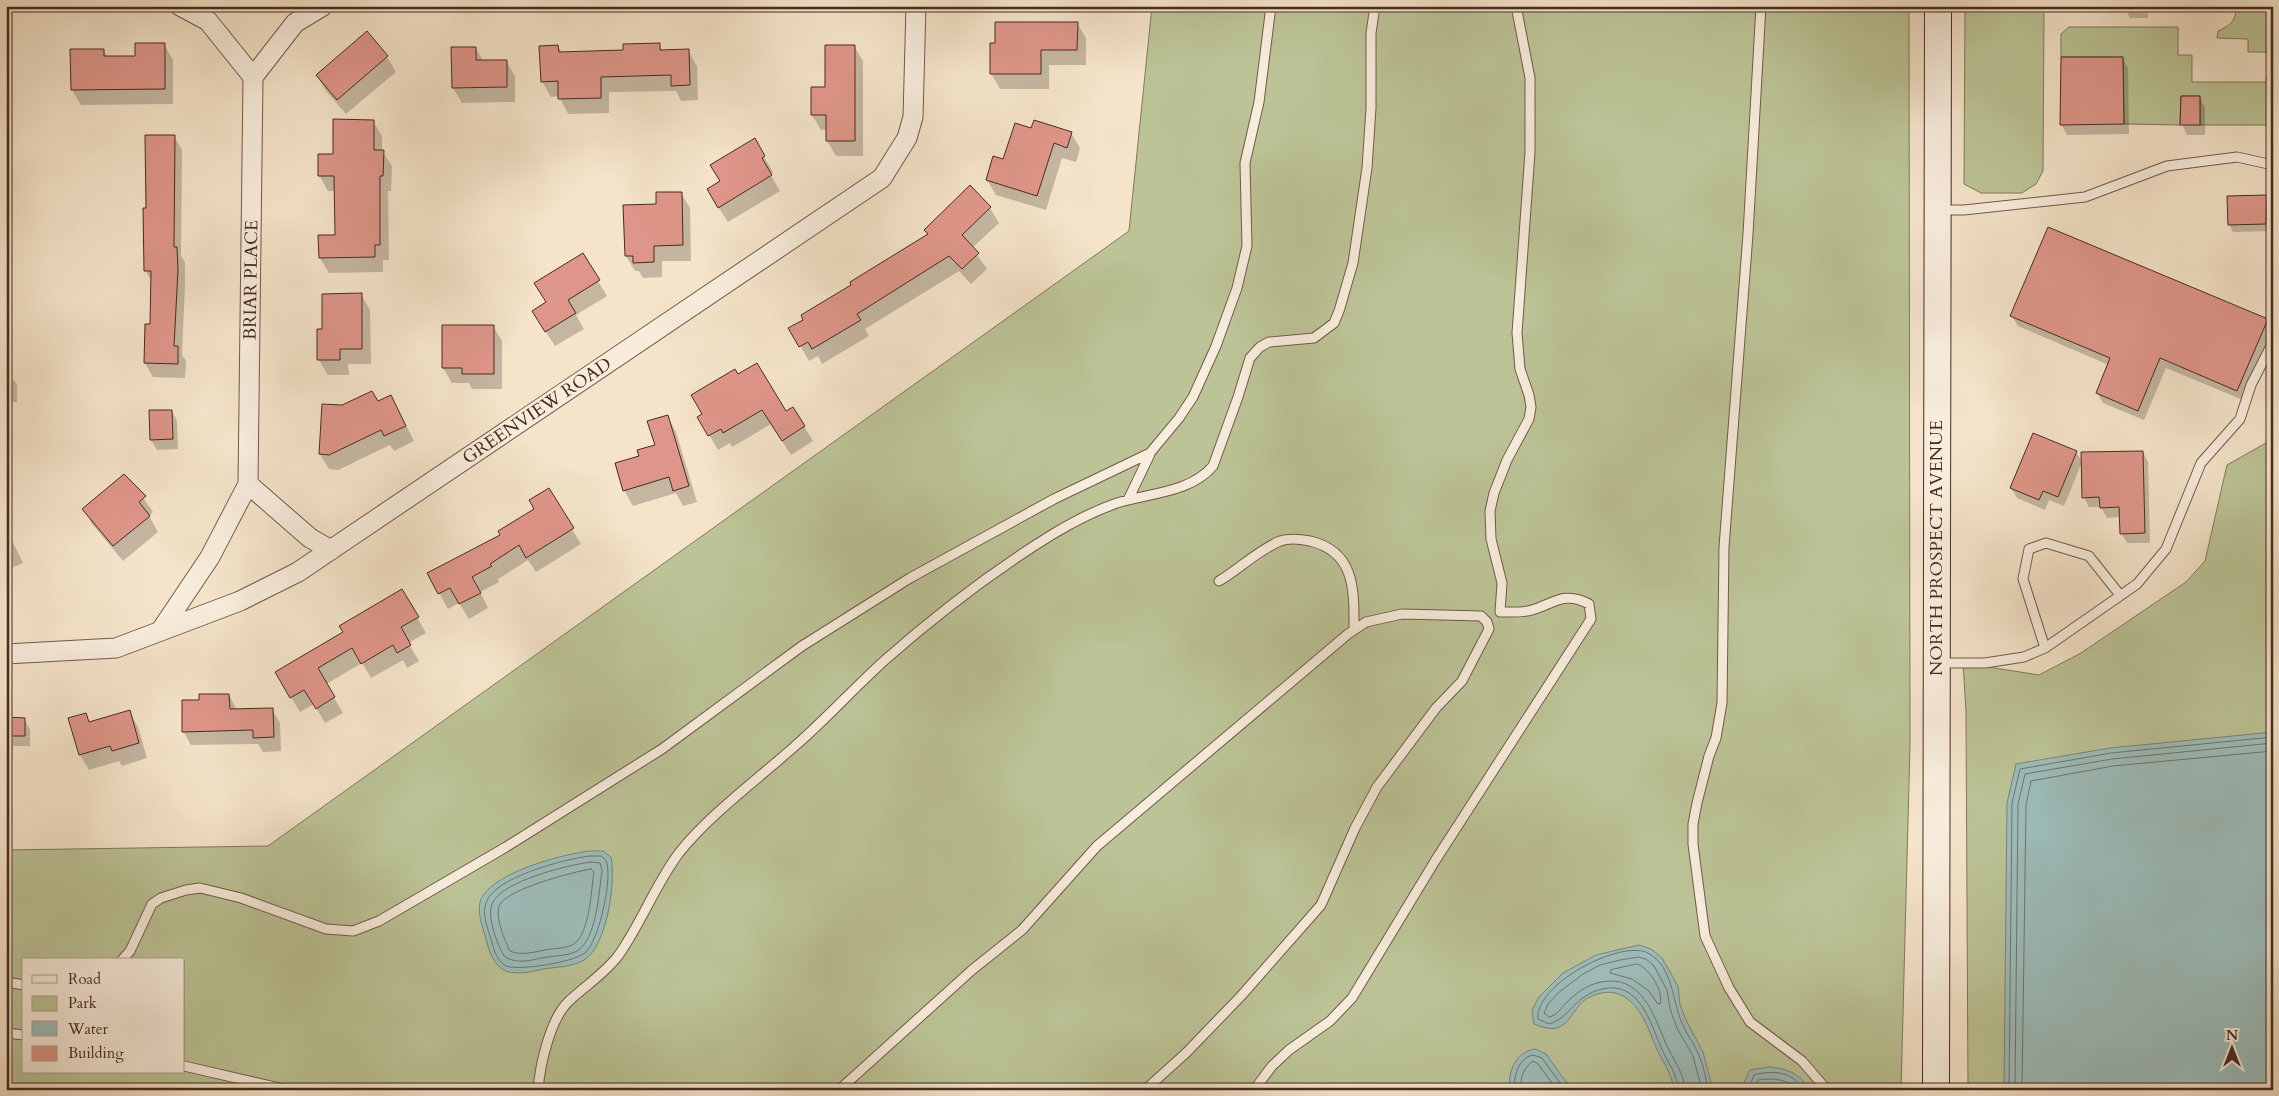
<svg xmlns="http://www.w3.org/2000/svg" width="2279" height="1096" font-family="Cardo,serif">
	<style>
		.green { fill: #bcc497; stroke: #81785c; fill-rule: evenodd }
		.water { fill: #9dbebc; stroke: #7a837e }
		.shadow { fill: #0003 }
		.lines { fill: none; stroke-linecap: round; stroke-linejoin: round }
		.shore { stroke: #72746e; stroke-width: 1 }
		.building { fill: #df968a; stroke: #462b20 }
		.service-casing { stroke: #72594a; stroke-width: 11 }
		.minor-casing { stroke: #72594a; stroke-width: 21 }
		.secondary-casing { stroke: #462b20; stroke-width: 28 }
		.service { stroke: #f8eddd; stroke-width: 9 }
		.minor { stroke: #f8eddd; stroke-width: 19 }
		.secondary { stroke: #f8eddd; stroke-width: 26 }
		.labels { text-anchor: middle; dominant-baseline: central; stroke-width: 4.5; stroke-linejoin: round; paint-order: stroke }
		.street-label { font-size: 18px; fill: #462b20; stroke: #f8eddd }
	</style>
	<rect width="100%" height="100%" fill="#f5e4ca"/>
	<filter id="stains"><feTurbulence type="fractalNoise" baseFrequency=".004" numOctaves="4"/><feColorMatrix values="0 0 0 0 .2 0 0 0 0 .09 0 0 0 0 .02 0 0 0 .5 -.17"/></filter>
	<radialGradient id="worn" r=".72"><stop offset=".6" stop-color="#630" stop-opacity="0"/><stop offset="1" stop-color="#630" stop-opacity=".3"/></radialGradient>
	<path class="green" d="M1152 6H1909L1910 744 1901 1090H6V850L268 846 1129 231ZM24 960H184V1072H24Z
		M1965 6H2044L2043 171 2036 184 2022 193H1981L1964 184Z
		M2236 6H2273V52H2248V39L2217 38 2218 31C2231 25 2236 21 2236 6Z
		M2069 27H2178V55H2192V82H2266L2267 75H2273V125H2200V96H2181L2180 125 2124 124 2123 57H2061V34Z
		M2273 439V1090H1968L1966 711 1963 663 2039 675 2081 653 2186 582 2205 561 2227 465Z"/>
	<path class="water" d="M2273 732V1090H2004L2007 803 2016 764 2110 748Z
		M590 851H603L611 857C616 882 607 946 584 960 572 967 556 967 543 969 532 972 512 976 502 969 490 960 488 945 484 932 481 923 478 912 480 902 489 873 563 854 590 851Z
		M1639 945 1651 949 1662 958 1678 986 1680 1005 1687 1022 1703 1052 1713 1090H1674C1672 1072 1659 1057 1653 1040 1642 1010 1623 978 1586 999 1576 1006 1572 1018 1563 1025 1553 1032 1543 1027 1534 1024L1532 1010 1539 997 1563 973 1596 955Z
		M1535 1049 1546 1054 1572 1090H1510C1507 1072 1516 1052 1535 1049Z
		M1769 1067C1788 1069 1800 1073 1809 1090H1743L1742 1087 1750 1070Z"/>
	<path class="shadow" d="M2124 6H2148V18H2130Z
		M1077 23 1086 38V65H1049V89H1000L991 73Z
		M367 33 387 57 396 72 346 114 326 91 317 76Z
		M164 44 173 60V104L81 105 72 90 103 50 107 57H136Z
		M659 45 663 51H688L697 66 698 100 681 101 676 91 609 92V113L568 114 559 96 551 97 542 81 558 46 562 53 624 52Z
		M854 46 863 61V156H836L827 141V130H821L812 115 826 88Z
		M476 48 483 61H506L515 76V102L462 103 453 88Z
		M2122 58 2128 68 2129 134 2067 135 2061 124Z
		M2199 97 2205 107V135H2187L2182 124Z
		M373 121 382 136V151L392 166 391 191H388L389 260H383V272L329 273 320 258 336 236 335 191H328L319 175 334 155Z
		M1032 130 1071 133 1080 148 1076 162 1062 158 1046 210 996 195 987 180Z
		M174 136 182 150 181 256 185 262V285L182 355 186 361 185 378 153 377 145 363 151 325 152 282 145 270Z
		M754 140 773 172 770 174 780 191 728 222 717 205 721 182Z
		M681 193 690 208 691 261H662V277L643 278 639 271H635L626 256 625 206 657 205Z
		M2266 196 2270 204V214L2273 211V231L2233 232 2229 224Z
		M990 208 999 223 972 248 987 269 971 284 959 271 865 329 869 336 822 364 818 356 809 361 790 329 928 235 925 230Z
		M582 255 607 296 576 315 584 329 555 346 542 326 547 303Z
		M361 294 370 310 371 364H348L349 375H328L319 360 318 330H324Z
		M2012 316 2267 320 2273 330 2243 400 2166 368 2144 420 2103 403 2097 393 2109 365 2018 326Z
		M493 326 502 341V389H472L469 383H452L443 368Z
		M738 376 785 413 793 408 813 441 791 455 771 424 732 447 730 443 718 450 699 418Z
		M6 380H14L17 384V402H6Z
		M391 396 414 441 394 451 390 445 338 470 329 469 320 454 343 406 378 403Z
		M172 411 177 421 178 449 157 450 151 440Z
		M667 416 676 432 697 502 683 506 676 493 633 506 624 490 641 457 656 446Z
		M2076 452 2082 462 2064 506 2049 500 2045 510 2017 498 2011 488Z
		M2143 452 2148 462 2150 543H2127L2121 533V517L2107 518 2101 507H2089L2084 497Z
		M130 479 153 512 149 516 158 532 123 561 92 524 84 509Z
		M548 490 581 544 536 572 528 560 498 579 499 582 480 592 488 608 469 619 459 603 448 609 429 574 501 536 535 509Z
		M6 528 23 563 6 570Z
		M402 591 426 633 408 643 419 661 407 668 403 660 371 678 362 663 326 684 343 713 325 723 314 704 300 712 276 673 344 633Z
		M229 695 237 710 272 709 280 723 281 751 263 752 258 744 191 745 183 731 200 701Z
		M129 711 138 727 147 758 122 766 119 761 89 770 80 755 86 715 90 723Z
		M6 718 24 719 30 729V746H13V757H6Z"/>
	<g class="lines">
		<path class="shore" d="M590 856H601L606 860C613 878 600 935 587 951 578 962 520 971 506 966 496 961 493 946 490 936 487 926 482 914 486 903 494 877 565 859 590 856Z
			M591 862 600 863 602 870C599 891 597 942 575 952 565 956 552 956 541 958 530 961 514 964 504 956 497 943 487 918 492 904 501 881 568 865 591 862Z
			M591 869 594 872C591 890 590 931 575 943 568 949 554 948 545 950 534 952 521 956 510 951 505 941 495 918 499 906 506 889 573 872 591 869Z
			M1637 964C1650 968 1664 992 1660 1004L1657 1003 1649 991 1632 979 1610 973 1611 970Z
			M1514 1090C1514 1076 1518 1058 1533 1055L1542 1058 1565 1090
			M1521 1090C1520 1078 1523 1068 1533 1061L1538 1064 1557 1090
			M1678 1090C1678 1074 1667 1062 1661 1047 1650 1022 1639 980 1602 989 1575 995 1570 1018 1549 1024L1538 1019C1534 985 1620 939 1648 953 1673 966 1672 1001 1682 1023 1686 1034 1694 1043 1698 1053 1703 1064 1706 1077 1708 1090
			M1685 1090C1684 1072 1673 1060 1666 1044 1654 1016 1642 974 1601 982 1587 985 1576 993 1566 1003 1560 1009 1558 1015 1549 1017L1544 1013 1548 1004 1558 993 1583 974 1600 965 1620 960 1638 957 1646 959 1654 966 1667 990 1670 1009 1677 1028 1693 1056 1702 1090
			M1748 1090 1754 1075C1771 1070 1794 1071 1803 1090
			M1754 1090 1758 1080C1771 1078 1788 1078 1796 1090
			M2009 1090 2012 803 2020 769 2111 753 2273 737
			M2015 1090 2018 804 2025 774 2112 759 2273 743
			M2022 1090 2026 805 2031 781 2113 766 2273 751"/>
	</g>
	<path class="building" d="M995 22H1078L1077 50H1041V74H990V43H995Z
		M367 31 388 56 337 100 316 75Z
		M135 43H165V89L71 90 70 49H104V56H135Z
		M660 43V50L689 49 690 85 671 86V75L601 77V98L558 99V81L541 82 539 46 558 45 559 52 623 50V44Z
		M825 45H855V141H826V115H811V87H825Z
		M451 47H476V60H507V87L452 88Z
		M2061 57H2123L2124 124 2060 125Z
		M2181 96H2200V125H2180Z
		M333 119 374 120V150H384L383 176H380V245H375V257L319 258 318 235H335L334 176H318V154H333Z
		M1034 120 1072 132 1067 148 1054 143 1037 196 986 180 993 156 1003 159 1015 123 1031 128Z
		M145 135H175L174 247H177L178 270 174 346H178V364L144 363 145 324H150L151 271H144L143 208H146Z
		M755 138 765 156 762 158 772 175 718 208 707 189 720 181 710 165Z
		M970 185 991 207 962 235 979 253 962 269 949 256 857 314 861 320 812 349 808 342 799 347 788 328 803 320 801 315 851 285 850 282 928 234 924 230Z
		M656 192H682L683 245 654 246V262L633 263V256H625L623 205 656 204Z
		M2267 195 2266 224 2228 225 2227 196Z
		M2048 227 2268 319 2237 391 2160 358 2138 411 2096 393 2110 358 2010 316Z
		M583 253 600 280 568 300 576 313 545 332 532 311 546 302 534 283Z
		M362 293V349H340V360H317V329H322V294Z
		M442 325H494V374H462V368H442Z
		M757 363 786 411 793 407 805 426 782 441 762 410 723 433 721 429 708 436 697 417 702 414 691 395 735 369 738 374Z
		M372 391 378 401 391 395 406 426 384 436 381 430 329 455 319 454 322 404 342 405Z
		M149 410H172L173 439 150 440Z
		M668 415 689 486 673 491 669 477 623 491 615 463 639 456 637 450 655 445 647 421Z
		M2033 433 2077 451 2058 497 2043 491 2039 500 2010 488Z
		M2143 451 2145 533 2120 534 2119 507 2100 508 2099 497 2082 498 2081 452Z
		M124 474 146 496 139 502 150 516 113 546 82 509Z
		M549 488 574 528 526 558 519 545 490 564 492 566 472 577 481 593 459 604 450 588 438 594 427 573 500 535 498 531 534 509 529 500Z
		M402 589 419 617 401 627 411 645 397 653 393 645 361 664 352 648 318 668 335 697 316 709 304 690 290 698 275 672 343 632 339 626Z
		M199 694H229L230 709 273 708 274 737 253 738V730L182 732V700H199Z
		M130 710 139 743 112 751 110 746 79 755 68 718 86 713 89 722Z
		M7 717 25 718V736H7Z"/>
	<g class="lines">
		<defs>
			<path id="service" d="M1761 6 1748 234 1724 547 1722 703 1716 738 1709 756 1697 803 1693 824V844L1705 936 1729 988 1750 1022 1802 1061 1827 1090
				M1940 210H1964L2085 197 2167 166 2237 157 2273 165
				M1128 500 1150 454
				M1219 581C1239 569 1257 551 1280 541 1289 538 1300 539 1310 541 1356 552 1354 591 1354 630
				M2045 648 2023 579 2029 549 2046 543 2089 556 2120 595
				M1939 663H1985L2024 657 2045 648 2137 584 2166 549 2201 463 2240 419 2251 385 2273 342
				M122 960 130 951 152 904 161 898 186 890 200 888 241 898 326 929 353 931 379 921 506 847 662 749 802 646 910 578 1054 499 1150 453 1179 418 1193 397 1216 346 1237 288 1247 246 1245 163 1259 102 1271 6
				M6 982 24 985
				M6 1033 24 1035
				M184 1066 288 1090
				M538 1090C540 1065 550 1019 569 1001 585 986 604 974 618 956 641 924 655 885 679 853 709 815 758 779 795 746 826 719 854 688 885 660 937 614 993 571 1053 534 1073 522 1094 511 1117 503 1149 493 1190 493 1213 466L1238 397 1250 358 1260 347 1269 342 1314 338 1334 323 1339 311 1353 263 1367 168 1371 108V33L1375 6
				M839 1090 972 970 1022 930 1097 846 1348 634 1366 622 1402 614 1481 616 1487 622 1489 629 1462 681 1436 708 1377 787 1355 828 1321 905 1241 996 1186 1053 1145 1090
				M1254 1090 1272 1066 1289 1050 1330 1021 1352 998 1435 861 1591 619 1589 604C1564 591 1555 603 1532 610 1522 613 1511 612 1500 612L1502 583 1491 539 1490 511 1494 493 1507 460 1529 419 1531 407 1529 395 1520 369 1517 333 1530 152V78L1516 6"/>
			<path id="minor" d="M253 77 295 23 323 6
				M248 484 310 538 331 550
				M161 630 210 557 248 484 253 77 208 21 180 6
				M6 654 116 648 240 601 298 572 882 178 907 138 913 117 916 6"/>
			<path id="secondary" d="M1936 1090 1938 6"/>
		</defs>
		<use href="#service" class="service-casing"/>
		<use href="#minor" class="minor-casing"/>
		<use href="#secondary" class="secondary-casing"/>
		<use href="#service" class="service"/>
		<use href="#minor" class="minor"/>
		<use href="#secondary" class="secondary"/>
	</g>
	<g class="labels">
		<g class="street-label">
			<text transform="translate(251 280) rotate(-89)">BRIAR PLACE</text>
			<text transform="translate(537 411) rotate(-34)">GREENVIEW ROAD</text>
			<text transform="translate(1936 548) rotate(-90)">NORTH PROSPECT AVENUE</text>
		</g>
	</g>
	<rect width="2279" height="1096" fill="none" stroke="#f5e4ca" stroke-width="25"/>
	<rect x="8" y="8" width="2264" height="1081" fill="none" stroke="#462b20" stroke-width="2.5"/>
	<rect x="12" y="12" width="2254" height="1071" fill="none" stroke="#462b20"/>
	<rect x="22" y="958" width="162" height="115" fill="#f8eddd" stroke="#b19f91"/>
	<rect x="32" y="975" width="25" height="8" fill="#f8eddd" stroke="#b19f91"/>
	<text x="68" y="984" font-size="15" fill="#462b20">Road</text>
	<rect x="32" y="996" width="25" height="15" fill="#bcc497" stroke="#b19f91"/>
	<text x="68" y="1008" font-size="15" fill="#462b20">Park</text>
	<rect x="32" y="1021" width="25" height="15" fill="#9dbebc" stroke="#b19f91"/>
	<text x="68" y="1034" font-size="15" fill="#462b20">Water</text>
	<rect x="32" y="1046" width="25" height="15" fill="#df968a" stroke="#b19f91"/>
	<text x="68" y="1058" font-size="15" fill="#462b20">Building</text>
	<g transform="translate(2232 1048)" stroke="#f8eddd" stroke-width="4" paint-order="stroke">
	<path d="M0-4L9 19L0 12L-9 19Z" fill="#462b20"/>
	<text y="-8" font-size="14" font-weight="bold" text-anchor="middle" fill="#462b20">N</text>
	</g>
	<rect width="100%" height="100%" filter="url(#stains)"/>
	<rect width="100%" height="100%" fill="url(#worn)"/>
</svg>
